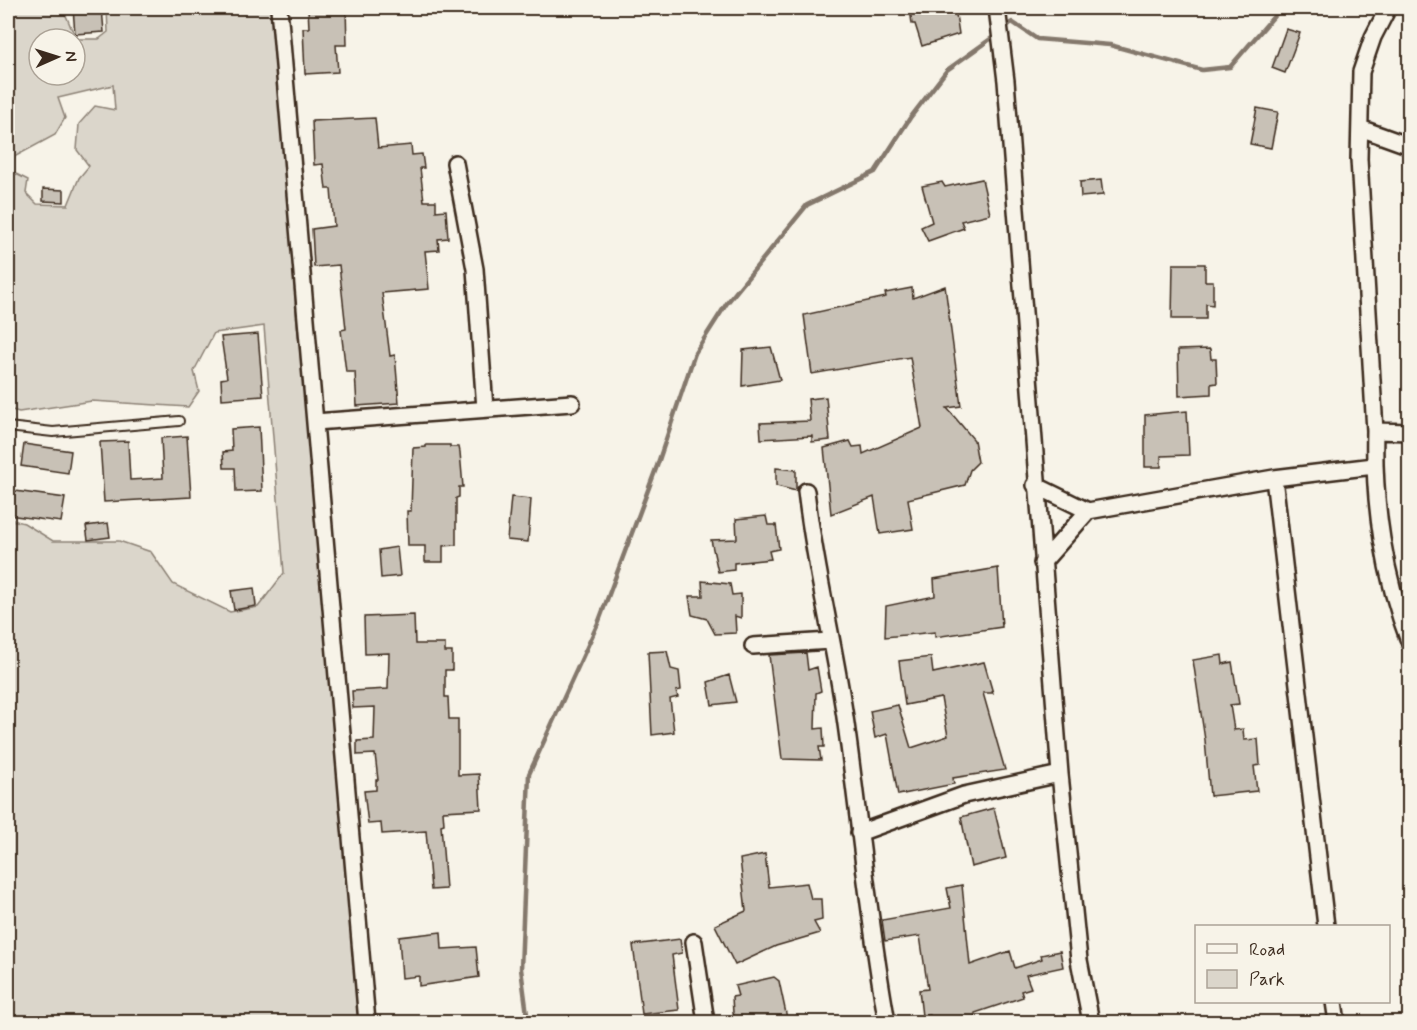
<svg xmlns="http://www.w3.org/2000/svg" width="1417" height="1030" font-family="Mynerve,sans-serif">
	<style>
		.green { fill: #dbd6cb; stroke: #8b8074; stroke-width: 1.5; fill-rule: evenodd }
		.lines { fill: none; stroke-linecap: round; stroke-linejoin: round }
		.stream { stroke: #84786c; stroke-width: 4.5 }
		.building { fill: #c8c1b6; stroke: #3b2a1e; stroke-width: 1.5 }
		.service-casing { stroke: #3b2a1e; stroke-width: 12 }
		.minor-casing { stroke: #3b2a1e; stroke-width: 20 }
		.service { stroke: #f7f3e8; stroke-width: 8 }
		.minor { stroke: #f7f3e8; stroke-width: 15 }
	</style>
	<rect width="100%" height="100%" fill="#f7f3e8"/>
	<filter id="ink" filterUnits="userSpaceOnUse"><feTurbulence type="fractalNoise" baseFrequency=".0167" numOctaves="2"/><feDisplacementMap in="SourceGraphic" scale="12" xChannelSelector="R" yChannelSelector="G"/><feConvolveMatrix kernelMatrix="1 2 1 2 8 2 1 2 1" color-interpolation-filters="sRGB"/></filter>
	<g filter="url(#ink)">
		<path class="green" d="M8 8H61C70 18 69 30 78 39H99L108 32 107 8H275L296 312 330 663 358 1022H8V519L24 523 53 541H119L151 552 173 584 230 612 258 607 284 573 264 326 214 333 194 371 199 391 188 407 92 401 19 412 8 409ZM39 39H75V75H39ZM113 85 115 110 95 106 79 124 77 150 89 166 79 178 68 205 37 204 26 193 28 180 10 171 14 157 55 135 65 118 58 98Z"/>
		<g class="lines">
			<path class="stream" d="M1003 29 1012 22 1037 39 1110 45 1202 70 1230 67 1281 8
				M528 1022 521 969 529 774 599 621 657 466 695 353 727 303 807 205 875 172 910 118 947 70 996 35"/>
		</g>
		<path class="building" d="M73 8H102L104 32 75 34Z
			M308 8H346L347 45H336L338 72 305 74 303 28H309Z
			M910 8H955L959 34 922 46 915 24H912Z
			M1286 29 1300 33 1285 73 1272 68Z
			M1257 108 1278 112 1271 148 1250 144Z
			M375 118 378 148 411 145 412 155 422 154 424 168H420L424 201H436V211L446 210 448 238 438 239 439 250 425 251 429 289 382 293 390 356 395 355 399 403 357 406 355 372H346L341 330 346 329 339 265 314 267 312 229 334 226 331 189H326L323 164 314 165 312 121Z
			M982 179 990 214 961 221 964 228 928 241 921 227 932 222 922 186 942 182 945 187Z
			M1101 180 1103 195 1081 197 1080 182Z
			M43 189 64 190V202L43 201Z
			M1173 264H1205V281H1213V305L1206 304V319H1172Z
			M945 286 961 406 947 408 974 440 978 462 970 470 965 485 908 499 913 529 880 534 874 497 831 514 824 448 850 441 853 447 862 446 863 454 922 428 910 357 812 374 804 315 886 297 885 293 912 288 913 298Z
			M258 334 263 396 222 399 221 379 227 378 221 337Z
			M771 347 780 380 742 386 743 350Z
			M1210 349 1211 359H1216L1217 383 1211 384V394L1179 396 1178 350Z
			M826 397 830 440 812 442V436L761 439 760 423 810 421 808 399Z
			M1187 411 1189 455 1161 456V467H1145V415Z
			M259 427 262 491 236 492 235 468H224L223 452 232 451 231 429Z
			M187 436 191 497 104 502 100 442 128 441 130 480 163 478 161 438Z
			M24 444 71 451 68 473 21 466Z
			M426 445H450V447H459L460 452 463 487H459V497L456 498V545L443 546V562H425V546H408L407 511H411L413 448 426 447Z
			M776 468 796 470V491L776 486Z
			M8 490 65 498 61 522 8 515Z
			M511 497 531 499 528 542 507 540Z
			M766 516 768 525H776L779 549 769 551 771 559 734 563V570L718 572 711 540 737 539 736 519Z
			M108 523 110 537 88 540 86 526Z
			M397 547 400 576 381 578 379 550Z
			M998 568 1002 627 935 637V632L885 637 886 606 935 596 934 579Z
			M702 581 730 584 732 595 741 594V618L735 616 736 633 715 634 707 619 692 615 689 596H703Z
			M254 588 256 606 234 610 231 591Z
			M414 615 415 644H445V652H452V670H445V697H448L449 719H458V775L479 774 481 809 443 811 444 824 441 825 446 889 431 890 426 831 382 834 381 823 368 824 364 791 376 790V780H378L375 754 357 755V741L374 740 375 707 353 708 352 691 388 689 389 653 365 654 364 617Z
			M667 651 671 669 679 671 681 690 676 691 678 697 670 699 674 732 652 735 648 652Z
			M806 653 808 670 817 667 821 691 816 693 815 729 823 728 824 747H819L821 760 782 759 769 655Z
			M1222 655 1223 664 1232 662 1239 704 1230 705 1234 730 1243 729 1244 740 1258 739 1260 765 1254 766 1257 791 1210 796 1205 740 1193 660Z
			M931 657 933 673 984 662 993 693H983L1005 770 953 778 954 784 898 795 887 734 875 738 870 711 898 705 911 748 948 736 941 698 905 705 899 661Z
			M729 675 736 702 712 705 708 682Z
			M994 808 1006 858 971 867 961 817Z
			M765 854 769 887 807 883 811 899H821L822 920 814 922 820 933 776 946 735 965 715 925 746 911 740 859Z
			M962 885 970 965 1010 951 1015 968 1042 959 1041 955 1060 951 1063 967 1026 975 1031 988 1021 991 1023 997 975 1013V1017L932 1023 930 1015 922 1016 919 990 928 989 920 936 885 941 882 920 951 908 947 888Z
			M441 932 442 949 476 947 479 977 419 986V976L402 978 399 937Z
			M680 939 682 953 672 955 679 1010 642 1014 633 945Z
			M774 977 779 981 788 1023H738L733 1013 732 997 738 996 735 986Z"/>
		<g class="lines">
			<defs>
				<path id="service" d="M8 427 53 432 179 421"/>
				<path id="minor" d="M279 8 367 1022
					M997 8 1006 81 1060 774 1079 960 1091 1022
					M1388 8 1373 37 1361 72 1359 159 1375 431C1373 502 1384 577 1410 644
					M1360 128 1410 146
					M455 163 475 269 485 409
					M315 422 572 403
					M1375 431 1410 432
					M1274 478 1326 926
					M1035 485 1088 511 1274 478 1374 466
					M806 491C815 569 835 646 846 724 860 824 869 924 887 1022
					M1042 563 1088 511
					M753 646 830 641
					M859 833 964 795 1060 774
					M694 942 706 1022
					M1334 1002 1337 1022"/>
			</defs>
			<use href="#service" class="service-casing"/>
			<use href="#minor" class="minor-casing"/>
			<use href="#service" class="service"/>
			<use href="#minor" class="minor"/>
		</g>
	</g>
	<rect width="1417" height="1030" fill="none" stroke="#f7f3e8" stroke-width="30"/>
	<rect x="15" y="15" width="1387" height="1000" fill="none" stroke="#3b2a1e" stroke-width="2" filter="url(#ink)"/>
	<rect x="1195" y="925" width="195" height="78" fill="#f7f3e8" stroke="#aca397" stroke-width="1.5"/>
	<rect x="1207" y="944" width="30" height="9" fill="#f7f3e8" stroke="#aca397" stroke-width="1.5"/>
	<text x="1249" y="955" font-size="18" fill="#3b2a1e">Road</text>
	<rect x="1207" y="970" width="30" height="18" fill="#dbd6cb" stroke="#aca397" stroke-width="1.5"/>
	<text x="1249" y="985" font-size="18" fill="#3b2a1e">Park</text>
	<g transform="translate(57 57) rotate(87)"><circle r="28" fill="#f7f3e8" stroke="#aca397" stroke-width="1.5"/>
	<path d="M0-4.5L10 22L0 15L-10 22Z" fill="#3b2a1e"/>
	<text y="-9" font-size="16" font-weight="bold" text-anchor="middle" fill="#3b2a1e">N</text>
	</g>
</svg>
